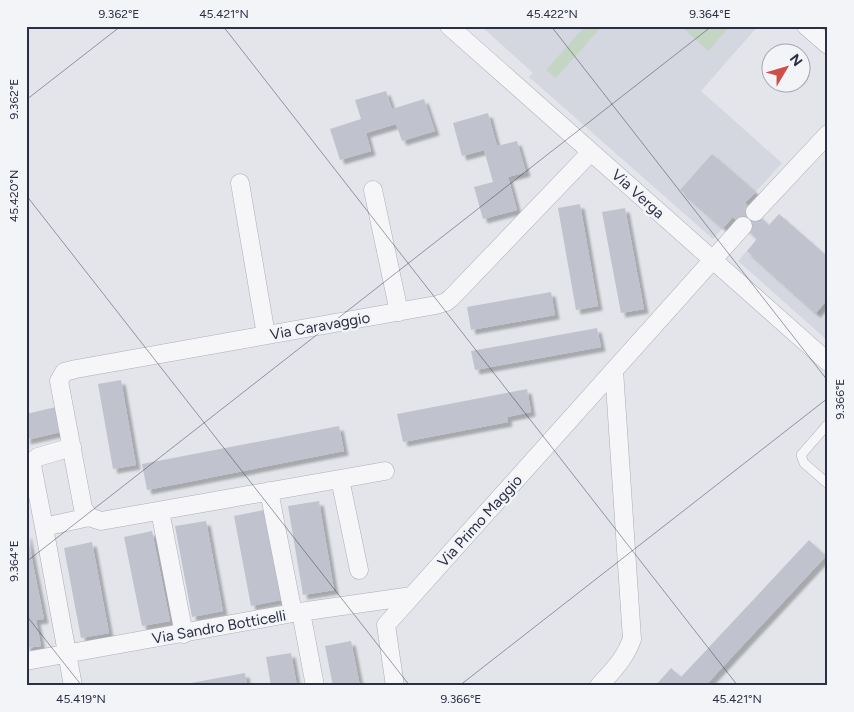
<svg xmlns="http://www.w3.org/2000/svg" width="854" height="712" font-family="Figtree,sans-serif">
	<style>
		.built { fill: #d5d7e0 }
		.green { fill: #c5d5c4 }
		.building { fill: #c0c3ce; filter: url(#shadow) }
		.lines { fill: none; stroke-linecap: round; stroke-linejoin: round }
		.lane-casing { stroke: #acaeb9; stroke-width: 10 }
		.street-casing { stroke: #acaeb9; stroke-width: 19 }
		.lane { stroke: #f6f6f9; stroke-width: 9 }
		.street { stroke: #f6f6f9; stroke-width: 18 }
		.ticks { fill: none; stroke: #2b2f44; stroke-width: 1; stroke-opacity: 0.45 }
		.labels { text-anchor: middle; dominant-baseline: central; stroke-width: 5; stroke-linejoin: round; paint-order: stroke }
		.street-label { font-size: 15px; fill: #2b2f44; stroke: #f3f4f8 }
		.neatline { fill: none; stroke: #2b2f44; stroke-width: 2 }
		.ticks-label { font-size: 12px; text-anchor: middle; fill: #2b2f44 }
	</style>
	<defs>
		<filter id="shadow"><feDropShadow dx="4.5" dy="4.5" stdDeviation="1" flood-color="#0004"/></filter>
	</defs>
	<rect width="100%" height="100%" fill="#e3e5eb"/>
	<path class="built" d="M481 26H758L701 91 782 163 713 239 529 77 533 73Z
		M779 214 828 257V341L738 261Z"/>
	<path class="green" d="M585 26H602L556 78 546 70Z
		M685 26H730L708 51 683 28Z"/>
	<path class="building" d="M386 91 392 109 424 99 435 131 402 141 396 124 366 133 371 151 340 160 330 129 361 119 355 100Z
		M488 113 497 146 517 141 526 172 508 177 517 210 483 219 474 187 493 182 484 150 462 156 453 123Z
		M712 154 756 192 745 203 755 212 769 225 779 214 828 257V299L816 313 747 251 757 239 733 217 723 228 680 190Z
		M580 204 598 306 576 310 558 208Z
		M625 208 644 309 621 313 602 212Z
		M551 292 555 315 471 330 467 307Z
		M597 328 601 347 475 370 471 351Z
		M121 380 136 465 113 469 98 384Z
		M527 389 531 412 507 417 508 422 403 442 397 414Z
		M56 407 61 432 26 440V414Z
		M339 426 344 451 147 490 142 464Z
		M319 501 334 590 303 595 288 506Z
		M264 510 281 600 251 606 234 516Z
		M206 521 223 611 192 617 175 526Z
		M152 531 170 621 142 626 124 537Z
		M26 534H27L44 619 36 620 41 646 26 648Z
		M809 540 826 556 705 686H692L691 684 689 686H655L671 668 681 677Z
		M92 542 109 633 81 638 64 548Z
		M351 641 360 686H333L325 646Z
		M291 653 297 686H271L266 657Z
		M245 673 247 686H180V685Z"/>
	<g class="lines">
		<defs>
			<path id="lane" d="M828 424 801 455 804 463 828 484"/>
			<path id="street" d="M449 26 828 362
				M806 26 828 45
				M240 183 266 335
				M373 190 399 312
				M755 212 828 134
				M385 471 101 521 89 517 83 508 59 381 64 372 76 369 436 305 446 302 451 298 591 152
				M340 479 359 570
				M269 491 293 613
				M160 511 184 634
				M44 527 32 465 34 460 38 457 72 447
				M301 612 315 686
				M26 661 293 613 412 596
				M73 686 44 527 89 517
				M395 686 386 625 743 226
				M599 686C613 670 625 659 632 639L614 370"/>
		</defs>
		<use href="#lane" class="lane-casing"/>
		<use href="#street" class="street-casing"/>
		<use href="#lane" class="lane"/>
		<use href="#street" class="street"/>
	</g>
	<path class="ticks" d="M223 26 738 686M551 26 828 381M26 100 121 26M26 195 410 686M26 562 712 26M26 615 82 686M459 686 828 398"/>
	<g class="labels">
		<g class="street-label">
			<text transform="translate(638 194) rotate(42)">Via Verga</text>
			<text transform="translate(320 326) rotate(-10)">Via Caravaggio</text>
			<text transform="translate(480 521) rotate(-48)">Via Primo Maggio</text>
			<text transform="translate(219 627) rotate(-10)">Via Sandro Botticelli</text>
		</g>
	</g>
	<rect width="854" height="712" fill="none" stroke="#f3f4f8" stroke-width="55"/>
	<g transform="translate(786 68) rotate(52)"><circle r="24" fill="#f3f4f8" stroke="#a3a5b0"/>
	<path d="M0-4L9 19L0 12L-9 19Z" fill="#cf4e49"/>
	<text y="-8" font-size="14" font-weight="bold" text-anchor="middle" fill="#2b2f44">N</text>
	</g>
	<rect x="28" y="28" width="798" height="656" class="neatline"/>
	<g class="ticks-label">
		<text x="119" y="18">9.362°E</text>
		<text x="224" y="18">45.421°N</text>
		<text x="552" y="18">45.422°N</text>
		<text x="710" y="18">9.364°E</text>
		<text transform="translate(14 99) rotate(-90)" y="4">9.362°E</text>
		<text transform="translate(14 196) rotate(-90)" y="4">45.420°N</text>
		<text transform="translate(840 399) rotate(-90)" y="4">9.366°E</text>
		<text transform="translate(14 561) rotate(-90)" y="4">9.364°E</text>
		<text x="81" y="703">45.419°N</text>
		<text x="461" y="703">9.366°E</text>
		<text x="737" y="703">45.421°N</text>
	</g>
</svg>
